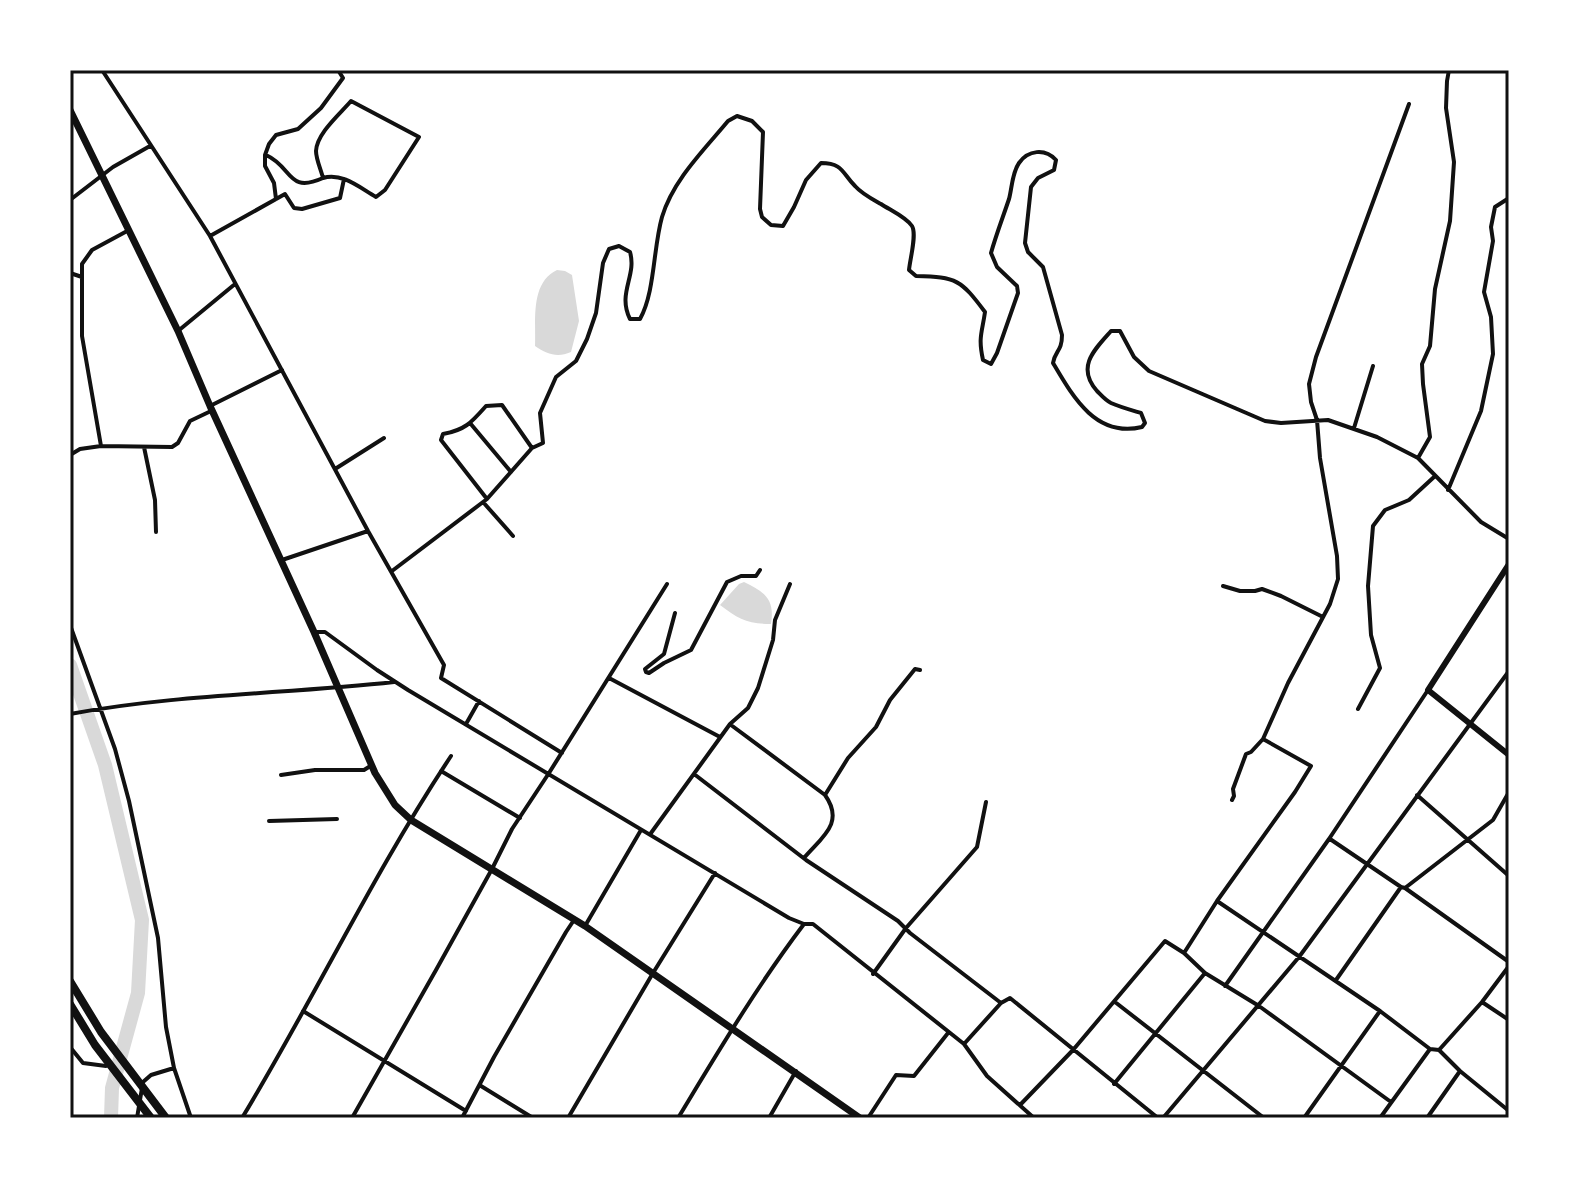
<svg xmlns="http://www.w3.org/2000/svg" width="1579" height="1188" font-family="Karla,sans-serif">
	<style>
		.water { fill: #d9d9d9 }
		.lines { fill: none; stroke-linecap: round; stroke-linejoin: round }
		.river { stroke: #d9d9d9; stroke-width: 14 }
		.minor { stroke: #111; stroke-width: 4 }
		.secondary { stroke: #111; stroke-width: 6 }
		.primary { stroke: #111; stroke-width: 7 }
		.motorway { stroke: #111; stroke-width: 8 }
		.neatline { fill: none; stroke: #111; stroke-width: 3 }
	</style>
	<rect width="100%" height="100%" fill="#fff"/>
	<path class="water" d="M557 270 565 271 572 275 579 321 571 352C557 358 547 354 535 346 536 320 530 283 557 270Z
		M744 582C765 592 775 599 771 624 748 624 738 619 720 605L739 584Z"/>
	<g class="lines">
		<path class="river" d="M70 665 105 765 142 920 138 993 112 1088 111 1118"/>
		<path class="minor" d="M102 70 210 236 368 531 444 665 441 678 562 753
			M351 101 419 137 385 190 376 197C360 188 342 172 323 178 321 170 316 159 316 151 317 133 340 114 351 101Z
			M266 155C293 167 287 194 323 178
			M276 199 274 183 265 166V155L269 144 276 135 298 129 321 108 343 78 338 70
			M70 200 113 167 150 146
			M129 230 92 250 82 264V336L101 446 172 447 178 443 190 421 211 411
			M210 236 285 194 294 208 302 209 340 198 344 179
			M70 273 82 277
			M178 331 235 284
			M210 406 282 370
			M470 423 511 472
			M1354 428 1373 366
			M144 447 155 500 156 532
			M70 455 80 449 101 446
			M1418 458 1430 437 1423 384 1422 364 1430 346 1435 289 1450 221 1454 162 1446 108 1447 81 1449 70
			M335 469 384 438
			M1448 490 1481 411 1493 354 1491 317 1484 292 1493 241 1491 227 1495 207 1509 198
			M487 499 441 440 443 434C465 430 471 423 486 406L502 405 532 448
			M483 502 513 536
			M282 560 368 531
			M392 571 487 499 532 448 543 443 540 413 556 377 576 361 587 339 596 313 603 263 609 249 619 246 630 252C637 276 617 293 630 319H640C655 292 653 249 662 217 673 180 704 150 728 121L737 116 752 121 763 132 760 209 762 217 771 225 783 226 794 207 806 180 821 163C843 163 842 173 855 186 862 194 872 199 881 204 890 210 906 217 912 226 917 234 910 259 909 270L916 276C957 277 961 280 985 312 982 333 978 337 983 360L991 364 997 353 1018 293 1017 286 997 267 991 253C996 235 1003 217 1009 199 1012 188 1012 173 1019 163 1028 150 1045 148 1056 160L1054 170 1038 178 1031 187 1025 243 1028 252 1043 267 1062 335C1062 352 1055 350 1053 363 1073 397 1096 438 1142 427L1145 423 1141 413C1131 410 1120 407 1111 403 1105 400 1101 395 1097 391 1076 367 1094 350 1111 331H1120L1134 357 1149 371 1265 421 1281 423 1328 420 1377 437 1418 458 1481 522 1509 539
			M1223 586 1240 591H1255L1262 589 1281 596 1323 617
			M675 613 664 654 645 669 646 672 649 673 664 663 691 650 727 582 741 576H756L760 570
			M70 625 115 749 129 801 158 938 166 1027 174 1068 191 1118
			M314 632H325L377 670 408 690 789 918 804 924H813L964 1044 987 1076 1034 1118
			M609 678 720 737
			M1358 709 1380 668 1371 635 1368 586 1373 526 1385 510 1409 500 1434 477
			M70 714C177 694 286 694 394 682
			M466 724 479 701
			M731 725 825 795C845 823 822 837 804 858
			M441 771 520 818
			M694 774 806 860 898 921 910 933 1001 1003 1010 998 1158 1118
			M281 775 315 770H364L372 765
			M825 795 848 758 876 727 890 700 915 669 920 670
			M1417 795 1509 876
			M1232 800 1234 796 1233 789 1246 754 1251 752 1263 739
			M269 821 337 819
			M651 833 730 724 748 708 758 688 773 640 775 620 790 584
			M1330 839 1401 887 1405 888 1509 962
			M1405 888 1493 820 1509 792
			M1217 901 1380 1011 1430 1049 1439 1050 1460 1071 1509 1111
			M585 926 641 830
			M1184 953 1217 901 1295 792 1311 766 1263 739 1288 683 1330 604 1338 579 1337 556 1320 458 1317 420 1311 402 1309 384 1316 357 1409 104
			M873 974 906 928 977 847 986 802
			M1336 980 1401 887
			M1225 986 1329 839 1428 690
			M1115 1002 1264 1118
			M1482 1002 1509 1020
			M303 1011 466 1111
			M964 1044 1001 1003
			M70 1047 83 1063 106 1066
			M1439 1050 1482 1002 1509 966
			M1114 1084 1205 973
			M481 1086 533 1118
			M1020 1105 1073 1050 1165 941 1184 953 1205 973 1259 1006 1391 1102
			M137 1118 143 1082 151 1075 174 1068
			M242 1118C314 999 374 872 451 756
			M352 1118 436 970 492 869 512 829 549 773 667 584
			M462 1118 494 1057 566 932 574 920
			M568 1118 653 973 715 873
			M678 1118C718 1052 757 986 804 924
			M769 1118 796 1071
			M868 1118 896 1075 914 1076 948 1033
			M1163 1118 1299 957 1509 671
			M1304 1118 1380 1011
			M1380 1118 1430 1049
			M1427 1118 1460 1071"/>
		<path class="secondary" d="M1509 564 1428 690 1509 755"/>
		<path class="primary" d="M70 110 178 331 210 406 314 632 375 773 395 805 411 820 585 926 860 1118"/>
		<path class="motorway" d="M70 981 101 1032 166 1118
			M70 1004 95 1045 151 1118"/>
	</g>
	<rect width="1579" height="1188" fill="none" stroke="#ffffff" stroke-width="144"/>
	<rect x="72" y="72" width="1435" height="1044" class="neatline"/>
</svg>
